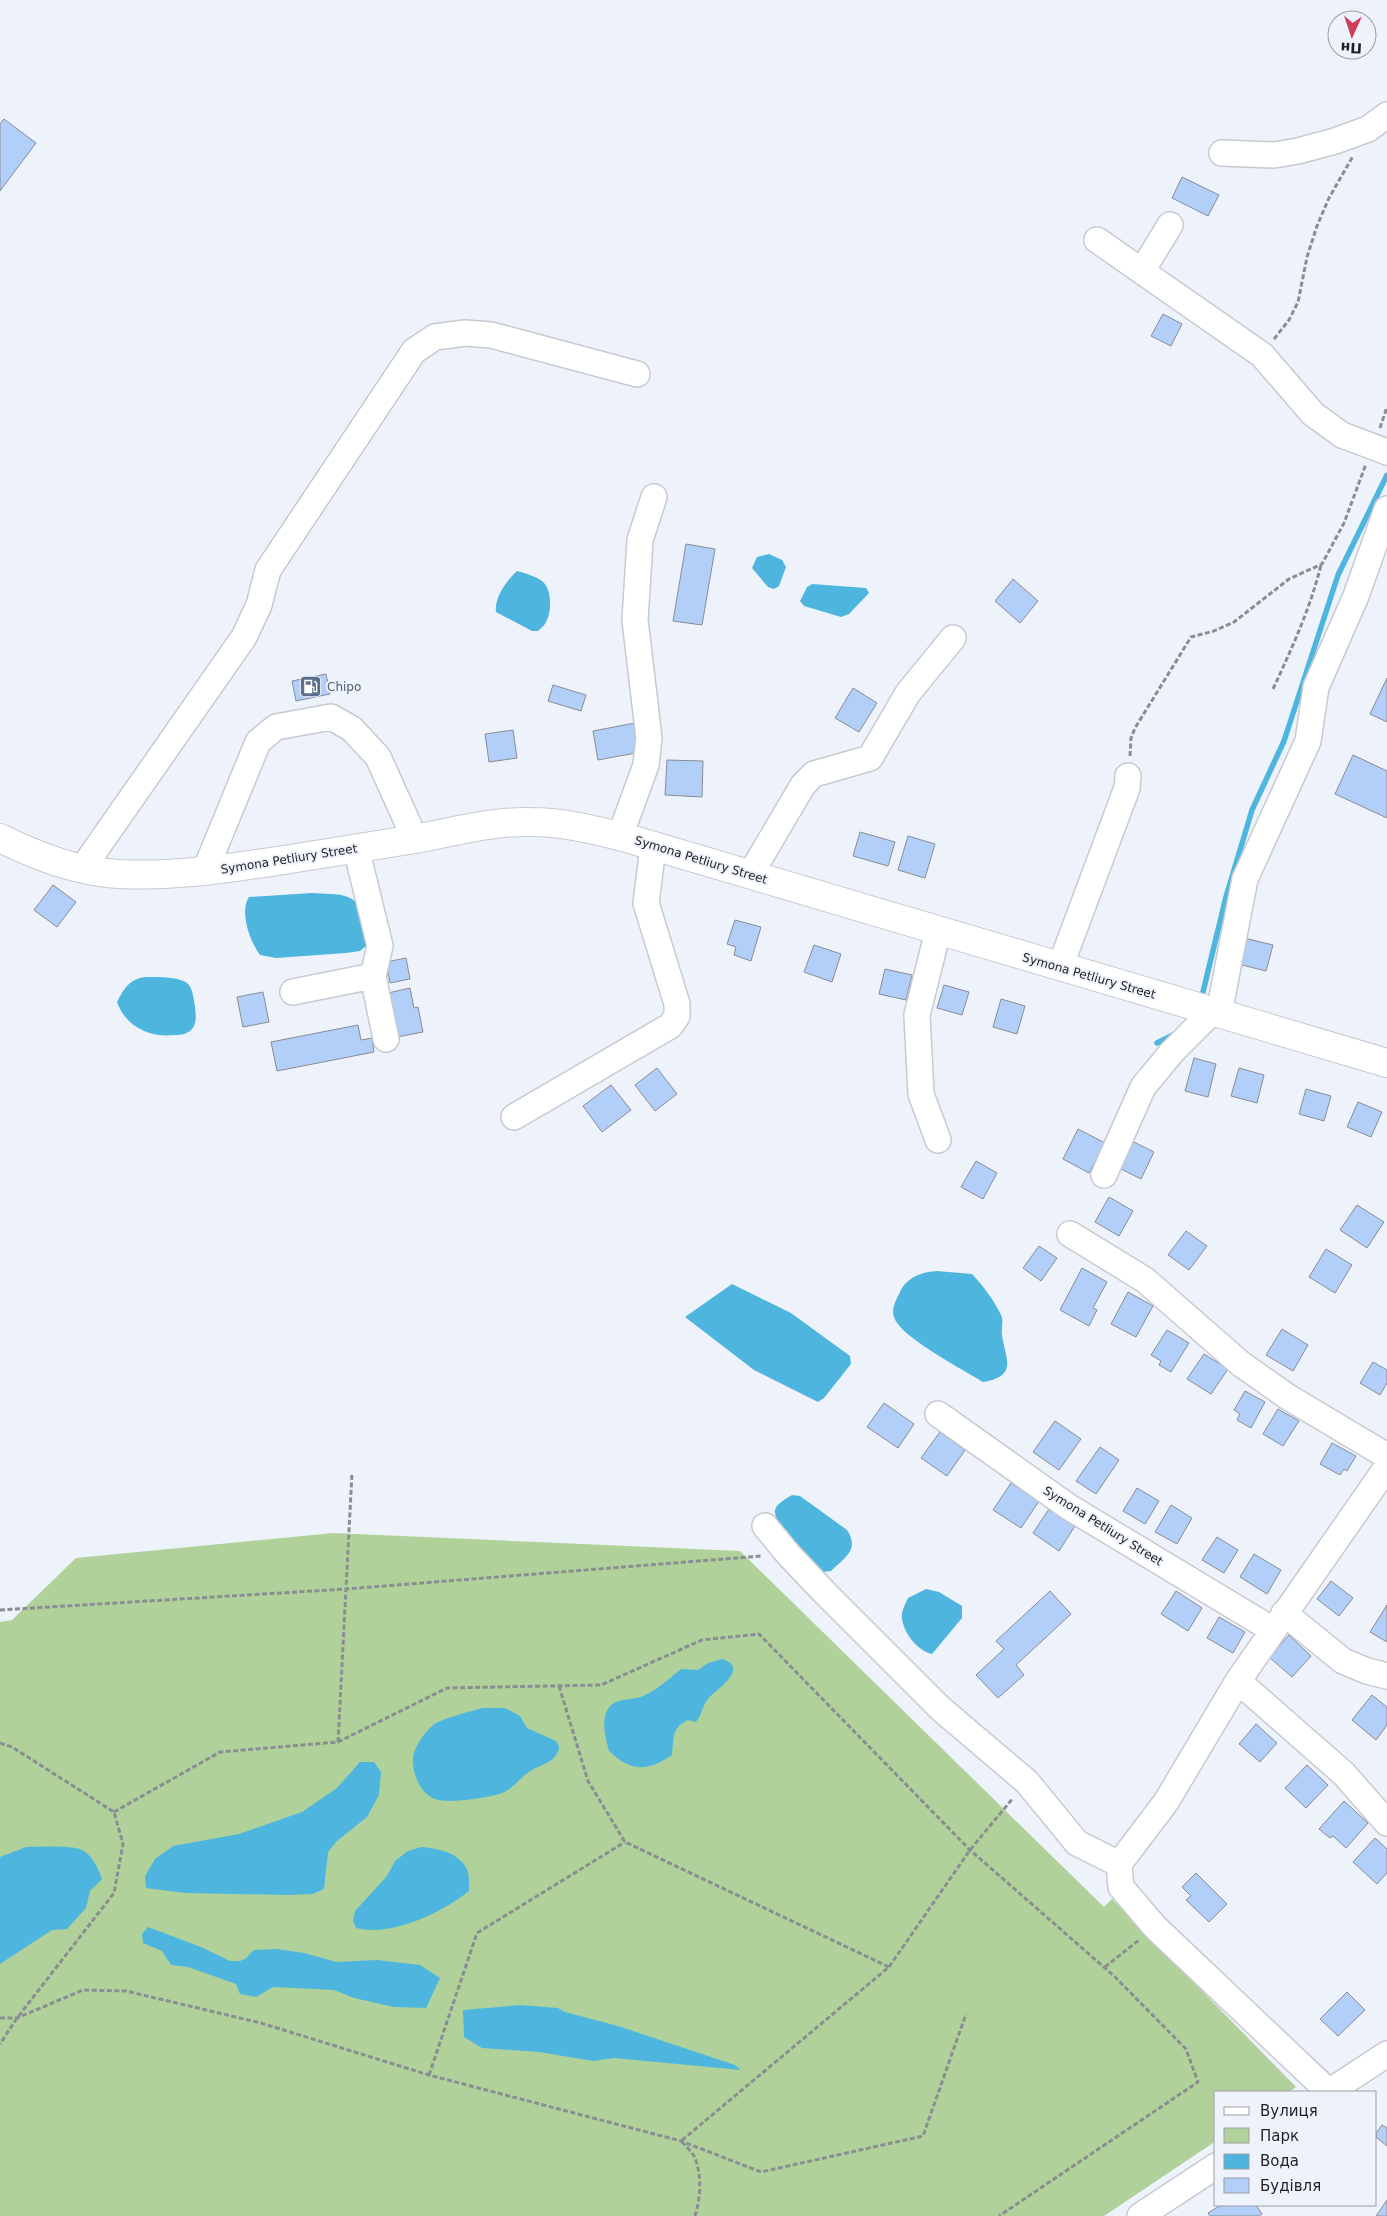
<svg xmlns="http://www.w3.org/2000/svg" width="1387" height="2216" font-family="'DejaVu Sans',sans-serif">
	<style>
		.green { fill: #b0d29a }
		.water { fill: #4eb6de }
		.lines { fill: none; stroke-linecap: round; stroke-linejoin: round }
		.stream { stroke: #4eb6de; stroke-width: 5.5 }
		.building { fill: #b2cff9; stroke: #888c93 }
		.minor-casing { stroke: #c6cad1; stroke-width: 28 }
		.major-casing { stroke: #c6cad1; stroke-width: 30 }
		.path { stroke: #8a8d92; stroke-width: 3; stroke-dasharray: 5 2.5; stroke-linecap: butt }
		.minor { stroke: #fff; stroke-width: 25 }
		.major { stroke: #fff; stroke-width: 28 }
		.labels { text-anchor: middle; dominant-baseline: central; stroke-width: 4; stroke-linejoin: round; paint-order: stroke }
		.service-label { font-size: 12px; fill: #4e5e75; stroke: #eef2fa; text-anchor: start }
		.street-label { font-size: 12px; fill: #1f2123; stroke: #eef2fa }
	</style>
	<rect width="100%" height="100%" fill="#eef2fa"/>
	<path class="green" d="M333 1533 740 1551 1104 1907 1112 1899 1296 2087 1289 2092H1216V2141L1104 2216H0V1622L12 1620 76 1558Z"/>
	<path class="water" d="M769 554 782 560 786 567 779 586 774 589 768 587 752 568 757 557Z
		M517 571C525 573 535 576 542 581 552 588 552 612 546 622 545 625 541 628 538 631H532L496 612C494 598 507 580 517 571Z
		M812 584 866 588 869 593 849 614 841 617 804 606 800 601 807 587Z
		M312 893C323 894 338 893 348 897 365 903 367 930 366 946L360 951 346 953 276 958 260 955C250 941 239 912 249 897Z
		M145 977C156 977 182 976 189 985 193 990 194 1001 195 1007 196 1015 197 1023 192 1029 188 1034 181 1035 174 1035 150 1038 125 1026 117 1002 124 988 130 979 145 977Z
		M937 1271 972 1274C983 1286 994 1300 1001 1315 1004 1320 1001 1329 1002 1335 1005 1358 1019 1376 983 1382 964 1370 900 1337 894 1317 891 1309 896 1300 900 1292 907 1277 922 1272 937 1271Z
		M732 1284 791 1313 850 1356 851 1364 824 1398 818 1402 754 1370 685 1317Z
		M792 1495 800 1496 847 1530C860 1550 845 1557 831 1571L822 1572C811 1561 773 1527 775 1510 776 1504 787 1498 792 1495Z
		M926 1589 939 1592 962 1606V1618L932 1654C917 1651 900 1629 902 1613 903 1608 906 1602 908 1598Z
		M722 1659C752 1668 714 1691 707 1700 702 1707 702 1715 696 1722L688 1720C671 1728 674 1739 672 1755 647 1772 631 1772 609 1751 605 1736 598 1710 616 1702 625 1698 635 1700 643 1696 657 1690 669 1679 681 1669L698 1670 708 1663Z
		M483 1708H505L520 1716 527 1728 556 1741 559 1746C558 1763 540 1764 529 1772 518 1779 513 1790 499 1794 485 1798 448 1804 435 1799 420 1794 412 1773 413 1758 414 1747 425 1732 433 1725 440 1719 472 1711 483 1708Z
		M360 1762H374L381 1772 379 1795 367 1817 337 1841 328 1852 324 1889 313 1894 288 1895 185 1893 146 1888 145 1876 155 1859 173 1846 239 1834 302 1812 337 1788Z
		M26 1847C39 1847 71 1845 82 1850 93 1856 98 1868 102 1879L90 1891 86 1908 67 1929 52 1930 0 1964V1857Z
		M421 1847C435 1848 457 1852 465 1866 470 1873 469 1883 469 1891 442 1913 391 1937 356 1928L353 1921 355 1911 387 1876 395 1861 408 1851Z
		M148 1927 201 1947 230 1961H240L245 1959 254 1950 277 1949 304 1953 337 1962 377 1960 420 1965 440 1978 426 2008 394 2007 354 1998 334 1990 273 1987 256 1997 240 1994 236 1984 188 1967 171 1965 162 1951 143 1943 142 1934Z
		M520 2005 558 2008 565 2012 618 2026 735 2065 741 2070 614 2058 593 2061 539 2052 482 2048 464 2037 463 2010Z"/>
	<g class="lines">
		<path class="stream" d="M1203 992 1226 897 1252 810 1284 741 1338 575 1387 475
			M1157 1043 1175 1034"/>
	</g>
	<path class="building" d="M4 119 36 143 0 191V124Z
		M1182 177 1219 195 1208 216 1172 198Z
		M1163 314 1182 324 1171 346 1151 336Z
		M686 544 715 549 702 625 673 621Z
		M1013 579 1038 601 1020 623 995 601Z
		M326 674 330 694 296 701 292 681Z
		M1387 678V722L1370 714Z
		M553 685 586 695 581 711 548 701Z
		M853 688 877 703 859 732 835 718Z
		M635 723 641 752 598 760 593 731Z
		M513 730 517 758 489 762 485 734Z
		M1353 755 1387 771V818L1335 794Z
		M667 760 703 761 702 797 665 795Z
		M860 832 895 842 888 866 853 856Z
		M908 836 935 844 925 878 898 870Z
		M53 885 76 902 57 927 34 910Z
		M735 920 761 927 751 961 734 955 736 947 727 944Z
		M1244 938 1273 945 1266 971 1238 964Z
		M814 945 841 954 832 982 804 972Z
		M406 958 410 979 390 983 386 962Z
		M885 969 912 975 906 1000 879 994Z
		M944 985 969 992 962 1015 937 1008Z
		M410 988 414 1008 418 1007 423 1032 397 1037 388 993Z
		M263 992 269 1022 243 1027 237 997Z
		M1001 999 1025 1006 1017 1034 993 1027Z
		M358 1025 361 1040 372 1038 374 1052 277 1071 271 1042Z
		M1194 1058 1216 1064 1208 1097 1185 1091Z
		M657 1068 677 1094 655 1111 635 1085Z
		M1239 1068 1264 1075 1257 1103 1231 1096Z
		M611 1085 631 1110 602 1132 583 1106Z
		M1306 1089 1331 1096 1324 1121 1299 1114Z
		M1358 1102 1382 1112 1371 1137 1347 1127Z
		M1078 1129 1105 1143 1089 1173 1063 1159Z
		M1130 1140 1154 1152 1141 1179 1117 1167Z
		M976 1161 997 1173 983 1199 961 1187Z
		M1109 1197 1133 1211 1119 1236 1095 1222Z
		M1357 1205 1384 1222 1367 1248 1340 1230Z
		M1186 1231 1207 1246 1189 1270 1168 1255Z
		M1039 1246 1057 1258 1041 1281 1023 1268Z
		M1326 1249 1352 1265 1335 1293 1309 1277Z
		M1082 1268 1107 1282 1093 1308 1097 1310 1089 1326 1060 1310Z
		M1128 1292 1153 1306 1136 1337 1111 1324Z
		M1282 1329 1308 1345 1293 1371 1266 1355Z
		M1167 1330 1189 1343 1171 1372 1159 1365 1161 1361 1151 1355Z
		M1204 1354 1228 1369 1211 1394 1187 1379Z
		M1373 1362 1387 1370V1383L1380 1395 1360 1383Z
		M1245 1391 1265 1402 1251 1428 1237 1420 1240 1414 1234 1410Z
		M884 1403 914 1424 898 1448 867 1427Z
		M1278 1409 1299 1421 1283 1446 1263 1434Z
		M1055 1421 1081 1439 1059 1470 1033 1452Z
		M940 1432 965 1450 947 1476 921 1458Z
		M1332 1443 1356 1456 1347 1471 1344 1469 1340 1475 1320 1464Z
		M1100 1447 1119 1460 1096 1494 1076 1481Z
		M1011 1483 1039 1501 1021 1528 993 1510Z
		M1137 1488 1159 1501 1145 1524 1123 1511Z
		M1171 1505 1192 1518 1177 1544 1155 1532Z
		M1049 1509 1075 1526 1059 1551 1033 1533Z
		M1217 1537 1238 1550 1224 1573 1202 1560Z
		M1254 1554 1281 1570 1267 1594 1240 1577Z
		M1331 1581 1353 1598 1339 1616 1317 1599Z
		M1050 1591 1071 1614 1016 1665 1024 1675 998 1698 976 1675 1004 1649 996 1641Z
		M1176 1591 1202 1608 1188 1631 1161 1614Z
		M1387 1605V1642L1370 1632Z
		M1219 1617 1245 1632 1233 1653 1207 1638Z
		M1289 1635 1311 1656 1292 1677 1269 1657Z
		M1372 1695 1387 1707V1725L1376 1740 1352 1720Z
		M1256 1724 1277 1743 1260 1762 1239 1744Z
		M1307 1765 1328 1785 1306 1808 1285 1788Z
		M1344 1801 1368 1823 1346 1848 1333 1836 1330 1838 1319 1829Z
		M1375 1838 1387 1849V1873L1377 1884 1353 1862Z
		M1196 1873 1227 1904 1209 1922 1186 1900 1191 1896 1182 1887Z
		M1347 1992 1365 2010 1338 2036 1320 2019Z
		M1382 2125 1387 2128V2146L1376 2137V2133Z
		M1387 2200V2216H1376Z
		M1221 2205H1256L1262 2214 1259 2216H1210L1208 2213Z"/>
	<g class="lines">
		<defs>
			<path id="minor" d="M1222 153 1274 155 1298 151 1335 141 1368 129 1387 115
				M1097 240 1262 355 1313 414 1342 435 1387 452
				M1142 271 1170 225
				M620 836 646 765 649 738 635 620 640 540 654 497
				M356 848 380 946 373 976 386 1039
				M82 869 244 637 259 605 268 570 414 351 435 337 465 333 491 335 637 374
				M205 871 258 742 276 727 331 717 352 729 378 757 415 839
				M750 875 803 785 814 774 870 758 908 693 953 638
				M1060 967 1127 788 1128 776
				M293 992 373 976
				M1219 1013 1245 879 1308 741 1316 687 1356 596 1387 509
				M514 1117 670 1026 677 1016V1004L646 903 653 847
				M938 1140 921 1094 917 1015 938 931
				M1104 1175 1143 1087 1172 1052 1212 1012
				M1070 1234 1145 1280 1241 1364 1288 1397 1387 1456
				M938 1414 1069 1507 1273 1630
				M765 1526 788 1554 824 1592 941 1709 1027 1782 1077 1843 1119 1864 1121 1887 1155 1927 1329 2092
				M1284 1613 1343 1661 1367 1671 1387 1676
				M1238 1681 1344 1774 1387 1823
				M1119 1864 1166 1802 1238 1681 1387 1467
				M1329 2092 1387 2054
				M1140 2216 1216 2166"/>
			<path id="major" d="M0 838C37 856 77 872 119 874 174 877 230 868 284 860 328 853 371 846 415 839 453 832 492 821 531 822 562 822 590 829 620 836L1387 1063"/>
		</defs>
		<use href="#minor" class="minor-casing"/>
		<use href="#major" class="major-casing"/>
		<path class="path" d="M1274 339 1289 320 1298 302 1307 257 1317 226 1329 198 1353 156
			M1380 428 1387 407
			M1273 689C1292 648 1310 609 1321 565
			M1130 756 1131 738 1135 728 1191 637 1214 631 1234 622 1289 579 1322 564 1344 523 1366 464
			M0 1610 346 1589 762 1556
			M559 1686 588 1781 625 1842 889 1967
			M338 1742 352 1473
			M0 1743 12 1747 114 1812 123 1844 114 1893 17 2018 0 2044
			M114 1812 220 1752 338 1742 447 1688 601 1685 702 1640 759 1634 970 1850 1114 1976 1186 2049 1198 2082 999 2216
			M1105 1967 1139 1940
			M0 2018H17L83 1990 126 1991 261 2023 429 2075 681 2141 761 2172 923 2136 966 2014
			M429 2075 477 1933 625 1842
			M695 2216C701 2198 702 2173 694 2156 691 2151 685 2145 681 2141L889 1967 970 1850 1013 1798"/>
		<use href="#minor" class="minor"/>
		<use href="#major" class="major"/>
	</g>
	<defs>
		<symbol id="fuel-square" viewBox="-11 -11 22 22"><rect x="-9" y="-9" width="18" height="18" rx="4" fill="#5c6f8a" stroke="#eef2fa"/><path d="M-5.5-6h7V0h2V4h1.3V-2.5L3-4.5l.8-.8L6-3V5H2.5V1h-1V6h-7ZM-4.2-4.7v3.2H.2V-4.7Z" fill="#fff"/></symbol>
	</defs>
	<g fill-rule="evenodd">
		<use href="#fuel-square" x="298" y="674" width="25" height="25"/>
	</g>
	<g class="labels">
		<g class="service-label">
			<text x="327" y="687">Chipo</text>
		</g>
		<g class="street-label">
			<text transform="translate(289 859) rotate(-9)">Symona Petliury Street</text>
			<text transform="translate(701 860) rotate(17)">Symona Petliury Street</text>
			<text transform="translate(1089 976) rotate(16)">Symona Petliury Street</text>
			<text transform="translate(1103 1526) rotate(32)">Symona Petliury Street</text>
		</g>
	</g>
	<rect x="1214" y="2091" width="162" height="115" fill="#eef2fa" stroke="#9b9ea4"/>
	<rect x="1224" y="2107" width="25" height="8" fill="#ffffff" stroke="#9b9ea4"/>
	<text x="1260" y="2116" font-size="15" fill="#1f2123">Вулиця</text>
	<rect x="1224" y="2128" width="25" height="15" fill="#b0d29a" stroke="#9b9ea4"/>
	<text x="1260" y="2141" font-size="15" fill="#1f2123">Парк</text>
	<rect x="1224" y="2154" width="25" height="15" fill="#4eb6de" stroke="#9b9ea4"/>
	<text x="1260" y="2166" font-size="15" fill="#1f2123">Вода</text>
	<rect x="1224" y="2178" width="25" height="15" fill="#b2cff9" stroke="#9b9ea4"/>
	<text x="1260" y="2191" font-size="15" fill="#1f2123">Будівля</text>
	<g transform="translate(1352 35) rotate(183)"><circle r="24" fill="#eef2fa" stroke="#9b9ea4"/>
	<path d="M0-4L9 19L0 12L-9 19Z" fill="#ce3e5b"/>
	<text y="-8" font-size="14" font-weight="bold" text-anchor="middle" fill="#1f2123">Пн</text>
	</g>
</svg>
